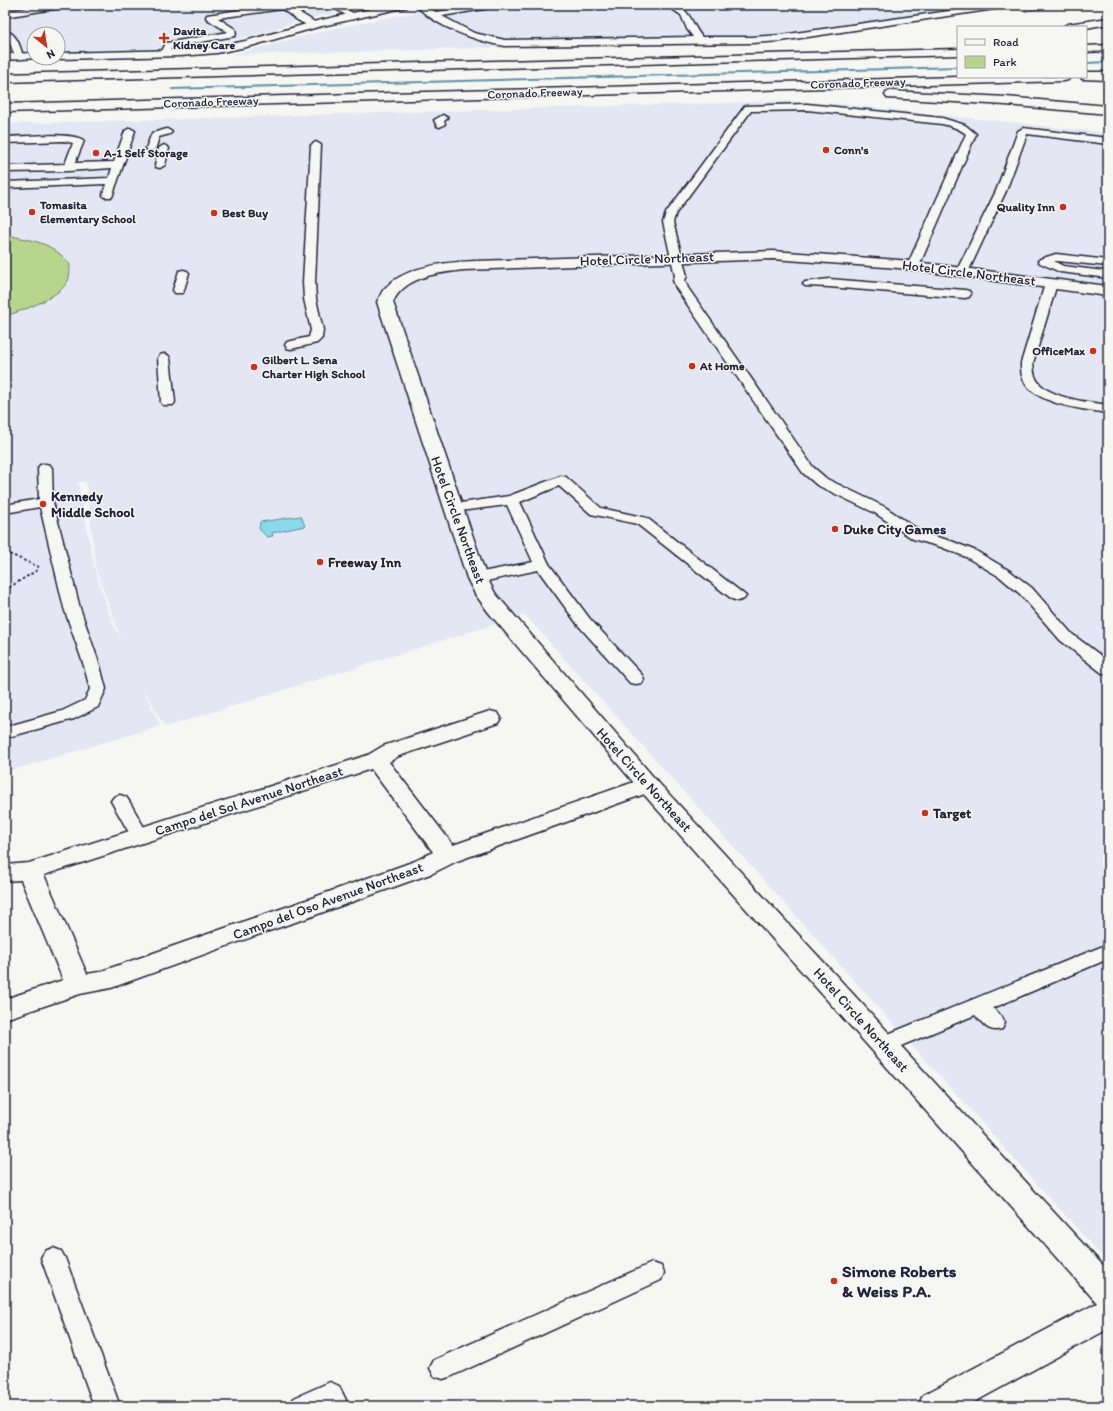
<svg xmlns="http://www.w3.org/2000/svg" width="1113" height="1411" font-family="Itim,sans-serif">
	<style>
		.built { fill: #e4e7f3; fill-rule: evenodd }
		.green { fill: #b8d58d; stroke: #6d7c64 }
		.water { fill: #8bd9ea; stroke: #6190a4 }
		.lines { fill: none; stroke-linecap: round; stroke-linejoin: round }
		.stream { fill: #6190a4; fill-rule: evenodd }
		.service-casing { stroke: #22223b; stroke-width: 3 }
		.pedestrian-casing { stroke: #22223b; stroke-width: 3 }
		.minor-casing { stroke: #22223b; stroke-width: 3 }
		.tertiary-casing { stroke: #22223b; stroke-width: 3 }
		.secondary-casing { stroke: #22223b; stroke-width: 3 }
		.motorway-casing { stroke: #22223b; stroke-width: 3 }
		.path-far1 { stroke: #22223b; stroke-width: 1.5; stroke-dasharray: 1.5 1.5; stroke-linecap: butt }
		.path { stroke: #22223b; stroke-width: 2; stroke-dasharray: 2.5 2.5; stroke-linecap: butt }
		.service { fill: #f6f6f2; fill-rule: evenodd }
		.pedestrian { fill: #f6f6f2; fill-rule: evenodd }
		.minor { fill: #f6f6f2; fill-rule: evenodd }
		.tertiary { fill: #f6f6f2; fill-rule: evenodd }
		.secondary { fill: #f6f6f2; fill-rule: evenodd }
		.motorway { fill: #f6f6f2; fill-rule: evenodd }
		.poi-dot { fill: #c8321e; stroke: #f6f6f2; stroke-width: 1.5 }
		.labels { text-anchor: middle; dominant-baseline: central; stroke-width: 3; stroke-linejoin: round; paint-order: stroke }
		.far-poi-label { font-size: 12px; font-weight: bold; fill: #22223b; stroke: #f6f6f2; text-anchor: start }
		.far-street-label { font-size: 12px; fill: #22223b; stroke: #f6f6f2 }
		.street-label { font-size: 14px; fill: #22223b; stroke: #f6f6f2 }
		.poi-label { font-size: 14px; font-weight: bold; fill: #22223b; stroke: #f6f6f2; text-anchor: start }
		.near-poi-label { font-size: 17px; font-weight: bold; fill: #22223b; stroke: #f6f6f2; text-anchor: start }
	</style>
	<rect width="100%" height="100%" fill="#f6f6f2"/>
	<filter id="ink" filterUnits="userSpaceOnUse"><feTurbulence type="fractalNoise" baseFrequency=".025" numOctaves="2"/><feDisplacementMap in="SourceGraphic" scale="8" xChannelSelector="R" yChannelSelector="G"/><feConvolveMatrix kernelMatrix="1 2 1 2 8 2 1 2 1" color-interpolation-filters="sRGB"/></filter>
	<g filter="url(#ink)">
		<path class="built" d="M5 5H372L298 21 266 32 217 44 153 49 58 52V34H34V52L5 53Z
			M452 5H1022L775 40 232 55 330 29Z
			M782 101 842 104 1108 133V1263L525 615 165 727 141 684 160 726 5 772V124ZM78 482H86L96 569 122 643 112 622 95 570Z"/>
		<path class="green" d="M5 235C32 240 53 242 70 265 70 271 70 279 66 284 55 299 22 311 5 316Z"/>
		<path class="water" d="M301 516 305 526 272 533 273 536 267 537 259 529 260 522Z"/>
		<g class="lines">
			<path class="stream" d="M1108 61V63L1086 64V62Z
				M958 66V68L172 90 170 89 172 88Z"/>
			<defs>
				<path id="service" d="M49 5H70L66 7 5 17V11Z
					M273 5H287L318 24 317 26C305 28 291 15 282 9L218 18 235 29 236 34 235 36 172 47 168 55 165 56 161 53 166 43 228 32 207 19 206 17 207 15Z
					M329 5H339L358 16 354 19 351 18Z
					M416 5H425L436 12 481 5H500L496 7 442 16 474 33 505 40 693 37 687 29 681 15 666 5C691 5 689 21 702 37H752L781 35 991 5H1012L1008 7 781 41 752 43 505 46C478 42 434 26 416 5Z
					M5 30C17 34 20 46 23 56L22 58H16L15 56 9 41 5 37Z
					M807 104 942 118 965 125 976 134 919 266 917 268H909L907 266 966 134C959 128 950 126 942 124L807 110 751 111 676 213 673 222 687 276 685 280 688 288 813 467 827 479 885 507 923 533 951 541 976 551 1010 571 1032 588 1072 634 1108 661V674L1102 673 1060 640 1020 594 1000 577 966 557 941 547 913 539 875 513 817 485 803 473 676 288 673 280 675 276 663 222 666 213 745 106Z
					M443 115 448 118 444 121 445 124 440 127 437 126 434 120Z
					M130 128 135 131 112 197H104L103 195 106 184 5 188V182L109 178 112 168 68 171 5 172V166L65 164 73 143 64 141 5 143V137C20 137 75 131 84 141L75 163 114 162 125 131Z
					M1023 128 1108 138V144L1027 134 1006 191 968 272 966 274H958L956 272 996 191 1018 131Z
					M167 129 172 132 170 134 159 137 155 150H147L146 148 152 133Z
					M316 142 321 145 315 282 316 299 323 330 322 338 317 343 291 349 287 348 285 345 287 342 309 337 311 330 304 299 303 282 311 145Z
					M164 145 169 148 165 165 160 168 156 167 155 165 159 148Z
					M1056 254 1108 260V266L1057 261H1054L1063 266 1104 271H1108V278L1060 272 1040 263 1038 261 1040 259Z
					M183 270 187 271 189 273 183 293H175L173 290 179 271Z
					M829 279 965 290 969 291 971 294 969 297 965 298 829 287 805 286 803 284 805 282Z
					M1051 280 1055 282 1057 284 1033 363C1034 367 1033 372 1035 376 1042 398 1088 402 1108 405V413C1083 409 1031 405 1022 376 1021 372 1021 367 1021 363L1045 284 1047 282Z
					M164 354 168 355 170 358 175 402 173 405H163L161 402 158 358 160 355Z
					M45 464 50 465 52 468 53 502 80 608 100 666 106 689 98 707 74 719 5 738V727L62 711 85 700 90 689 84 666 64 608 40 507 5 513V505L39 499 38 468 40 465Z
					M561 476 566 477 601 508 647 518 746 596 744 599 738 601 732 599 637 524 591 514 559 486 520 502 549 564 590 619 642 675 644 679 642 683 636 684 630 683 578 625 538 570 477 583 472 581 469 578 472 575 477 573 533 562 507 505 452 512 447 511 445 508 447 505 509 496Z
					M120 795 126 797 129 801 149 836 147 840 140 842 133 840 131 836 111 801 114 797Z
					M1108 944V959L993 1008 1002 1017 1005 1023 1002 1029C989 1033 984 1025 975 1015L884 1053 876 1051 873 1045 876 1039Z
					M53 1248 61 1251 65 1258 120 1406H94L41 1258 45 1251Z
					M652 1263 661 1266 664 1273 661 1280 452 1376 443 1379 434 1376 430 1368 434 1360Z
					M330 1382 339 1386 349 1406H290L294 1398Z"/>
				<path id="pedestrian" d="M304 901 313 904 317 910 313 916 254 936 245 933 241 927 245 921Z"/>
				<path id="minor" d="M388 5H408L407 7 318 27 251 46 217 53 180 56 58 59 54 58H58V53L180 50 217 47 245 41 317 21Z
					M34 53V58H38L5 60V54Z
					M490 711 498 713 501 718 498 723 399 756 389 762 453 845 640 780 648 778 656 780 660 785 656 790 457 861 433 873 304 919 295 916 291 910 295 904 415 861 433 852 371 769 44 875 87 974 99 972 254 918 263 921 267 927 263 933 111 988 80 994 5 1019V999L63 980 21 880 5 881V865L29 863 368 755 383 746Z"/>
				<path id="tertiary" d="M773 251 899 260 1108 286V296L899 268 773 259 464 270C439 273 405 276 393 302L487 578 495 593 656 780 1108 1271V1307L1097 1303 640 790 489 613 475 594 467 578 377 302C380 297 381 292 385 288 406 266 446 262 475 261Z"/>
				<path id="secondary" d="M1108 1299V1329L967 1406H918L923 1395 1097 1303Z"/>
				<path id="motorway" d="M1108 18V24L1086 28 1062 27 1068 24Z
					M1108 45V51L1086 52V46Z
					M958 49V55L5 82V74Z
					M1086 72H1108V80L1082 79 1081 77H1086Z
					M958 77H1070L1068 80 1064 81 5 112V104Z
					M891 91 1006 97 1108 106V114L1006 105 887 98 885 95 887 92Z"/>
			</defs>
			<use href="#service" class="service-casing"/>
			<use href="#pedestrian" class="pedestrian-casing"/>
			<use href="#minor" class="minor-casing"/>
			<use href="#tertiary" class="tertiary-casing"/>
			<use href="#secondary" class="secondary-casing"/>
			<use href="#motorway" class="motorway-casing"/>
			<path class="path-far1" d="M1025 11 1068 5"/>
			<path class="path" d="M5 552 39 567
				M5 590 39 569"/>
			<use href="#service" class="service"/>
			<use href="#pedestrian" class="pedestrian"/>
			<use href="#minor" class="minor"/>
			<use href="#tertiary" class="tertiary"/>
			<use href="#secondary" class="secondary"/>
			<use href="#motorway" class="motorway"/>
		</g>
	</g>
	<g class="poi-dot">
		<path d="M162 32h4v4h4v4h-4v4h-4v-4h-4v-4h4z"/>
		<circle cx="826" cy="150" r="4"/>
		<circle cx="96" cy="153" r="4"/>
		<circle cx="1063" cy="207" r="4"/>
		<circle cx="32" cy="212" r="4"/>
		<circle cx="214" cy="213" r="4"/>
		<circle cx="1093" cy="351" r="4"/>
		<circle cx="692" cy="366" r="4"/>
		<circle cx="254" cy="367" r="4"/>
		<circle cx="43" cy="504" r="4"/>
		<circle cx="835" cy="529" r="4"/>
		<circle cx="320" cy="562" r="4"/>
		<circle cx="925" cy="813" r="4"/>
		<circle cx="834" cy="1281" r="4"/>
	</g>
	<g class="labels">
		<g class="far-poi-label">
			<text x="173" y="31">Davita<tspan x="173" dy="14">Kidney Care</tspan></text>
			<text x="834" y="150">Conn's</text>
			<text x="104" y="153">A-1 Self Storage</text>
			<text x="40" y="205">Tomasita<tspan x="40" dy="14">Elementary School</tspan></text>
			<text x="1055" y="207" text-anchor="end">Quality Inn</text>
			<text x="222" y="213">Best Buy</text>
			<text x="1085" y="351" text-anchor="end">OfficeMax</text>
			<text x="262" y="360">Gilbert L. Sena<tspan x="262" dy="14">Charter High School</tspan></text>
			<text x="700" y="366">At Home</text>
		</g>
		<g class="far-street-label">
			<text transform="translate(858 83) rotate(-2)">Coronado Freeway</text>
			<text transform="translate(535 93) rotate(-2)">Coronado Freeway</text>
			<text transform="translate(211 102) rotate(-2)">Coronado Freeway</text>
		</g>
		<g class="street-label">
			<text transform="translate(647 259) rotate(-2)">Hotel Circle Northeast</text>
			<text transform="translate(969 273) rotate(7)">Hotel Circle Northeast</text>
			<text transform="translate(458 520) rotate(70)">Hotel Circle Northeast</text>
			<text transform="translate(644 780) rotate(48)">Hotel Circle Northeast</text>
			<text transform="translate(249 801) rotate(-18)">Campo del Sol Avenue Northeast</text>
			<text transform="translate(328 901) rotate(-20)">Campo del Oso Avenue Northeast</text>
			<text transform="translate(861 1020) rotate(48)">Hotel Circle Northeast</text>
		</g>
		<g class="poi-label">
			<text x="51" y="496">Kennedy<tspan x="51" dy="16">Middle School</tspan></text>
			<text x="843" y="529">Duke City Games</text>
			<text x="328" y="562">Freeway Inn</text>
			<text x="933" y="813">Target</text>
		</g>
		<g class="near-poi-label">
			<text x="842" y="1271">Simone Roberts<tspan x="842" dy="20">&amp; Weiss P.A.</tspan></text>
		</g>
	</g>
	<rect width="1113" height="1411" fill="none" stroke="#f6f6f2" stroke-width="20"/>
	<rect x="10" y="10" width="1093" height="1391" fill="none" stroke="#22223b" stroke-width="1.5" filter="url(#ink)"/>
	<rect x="957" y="26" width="130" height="52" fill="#f6f6f2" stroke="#a1a1a9"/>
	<rect x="965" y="39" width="20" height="6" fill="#f6f6f2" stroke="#a1a1a9"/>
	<text x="993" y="46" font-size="12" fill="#22223b">Road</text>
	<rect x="965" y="56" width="20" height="12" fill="#b8d58d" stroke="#a1a1a9"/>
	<text x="993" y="66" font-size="12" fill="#22223b">Park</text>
	<g transform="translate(46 46) rotate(150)"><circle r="19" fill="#f6f6f2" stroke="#a1a1a9"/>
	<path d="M0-3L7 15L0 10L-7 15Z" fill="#c8321e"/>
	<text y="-6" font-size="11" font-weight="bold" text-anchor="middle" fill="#22223b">N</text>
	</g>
</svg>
